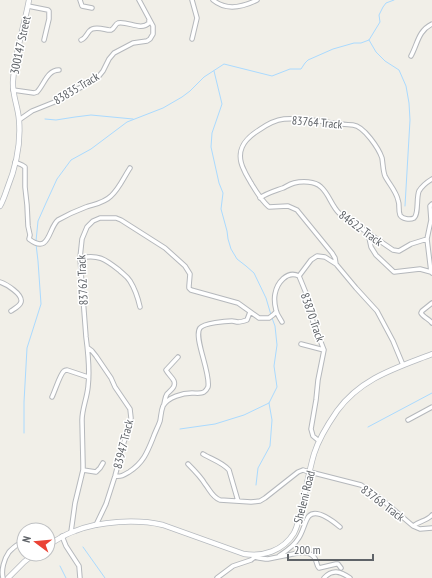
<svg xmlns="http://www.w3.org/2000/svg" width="432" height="578" font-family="'PT Sans Narrow',sans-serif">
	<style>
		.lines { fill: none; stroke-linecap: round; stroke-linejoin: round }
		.stream { stroke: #aadaff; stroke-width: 1 }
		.street-casing { stroke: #b5b8bc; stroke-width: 5.5 }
		.secondary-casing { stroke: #b6babf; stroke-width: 6 }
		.street { stroke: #fff; stroke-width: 3.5 }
		.secondary { stroke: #fff; stroke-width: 4.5 }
		.labels { text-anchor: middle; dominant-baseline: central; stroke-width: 3; stroke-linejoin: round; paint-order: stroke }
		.street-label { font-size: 12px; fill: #5f6368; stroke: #fff }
	</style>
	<rect width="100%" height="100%" fill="#f1efe8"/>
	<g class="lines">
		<path class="stream" d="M369 40 376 52 385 61 399 70 406 86 409 103 410 120 405 206
			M214 71 222 104 212 133 211 147 219 183 223 193 221 209 227 231 228 239 231 249 237 259 246 266 254 273 266 298 271 315
			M45 119 56 120 75 117 91 115 133 119
			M36 241 38 221 46 203 57 179 71 160 91 149 127 122 163 108 182 97 190 91 204 77 224 64 272 76 290 69H301L305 63 308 60 333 49 354 43H361L369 40 380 22 379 15 383 7 386 3 394 0
			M368 427 432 393
			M180 429 215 424 244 415 269 403 277 387 274 366 277 345 275 326 272 318
			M24 433V402L27 348 41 304 38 261 36 244
			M256 485 258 468 270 446 272 420 269 403
			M83 547 105 578
			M60 566 66 578"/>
		<defs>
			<path id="street" d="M80 0 82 6 92 8
				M192 0 197 18 192 39
				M213 0C226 11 243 7 257 0
				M28 6 48 10 49 11V19L44 40
				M81 40C87 38 87 31 92 29 99 26 107 31 111 30 115 28 115 24 118 23 128 21 141 31 149 23V20
				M411 56C418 43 418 31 432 24
				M13 90 34 93 37 92C44 85 47 70 59 70
				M19 120 32 111 57 101 74 91 89 83 99 76 103 71 109 59 114 53 133 43 147 41 150 39 153 34V26L139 0
				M15 162 22 165 25 167V187L27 205 28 226 30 235 29 239C50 255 48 228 58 220 65 216 78 210 86 207 95 204 104 203 111 196 119 189 124 177 130 168
				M260 198C267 193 275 191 283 188 287 186 290 184 294 183 302 181 315 181 321 187 329 194 331 205 339 213L393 250 399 251 411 244 427 239
				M368 233 371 247 376 255 394 272 420 269 431 272
				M80 258C98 254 105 259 119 270 123 274 127 276 130 281 135 289 138 298 140 307
				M336 264 335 258 332 253 297 210 288 206 269 207C261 200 257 193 251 183 249 179 246 175 244 170 235 152 243 140 259 130 266 125 275 120 284 119 307 117 330 124 353 125 364 126 379 149 382 158 383 164 383 171 385 176 389 184 396 191 398 200 400 205 398 210 400 215 402 219 410 220 414 218 419 214 416 198 419 191 422 186 427 182 432 179
				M432 273 431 272 427 239 431 220 430 206 432 204
				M299 276 311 260 317 256 325 257 336 264 356 288 377 311 393 341 403 365
				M0 282C6 284 23 294 21 302 20 306 14 309 11 311
				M432 303 422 311 421 313C423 317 429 319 432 323
				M282 322C280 318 277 315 276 310 275 306 274 299 275 294 277 283 287 270 299 276L308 298 313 322 324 350 318 380 316 400 311 429 313 436 319 441
				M301 344 324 350
				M88 348 92 351 96 356 111 378 115 387 130 409 131 418 130 426 124 442 115 476 106 504 96 525
				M52 397C55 391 60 374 64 371 65 370 66 370 67 370L88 377
				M164 404C165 400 165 397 167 394 171 390 176 387 174 381 172 377 168 374 166 370L178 357
				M408 420 432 407
				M203 454C211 459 222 462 229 470L238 501
				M188 464C194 470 201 477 205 484 210 490 212 497 220 500L251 502 260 501 265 498 298 472 303 470 306 471 361 485 380 498 413 526 420 529 432 528
				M83 470 96 472 100 468 103 463
				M115 476C121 477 124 475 129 472 143 463 147 453 153 438 155 432 158 427 160 421 161 416 161 411 163 406 168 397 183 393 192 393 196 393 201 394 204 392 206 391 207 389 208 387 211 373 193 337 200 328 204 323 226 321 232 321 234 321 236 322 238 322 241 322 244 321 247 320L250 312
				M413 526C419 521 427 521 432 515
				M71 532 75 503 83 470V464L82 420C82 409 87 398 88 387 90 371 88 352 86 337L80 258 82 239 87 227 93 221 100 218H116L121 220 165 248 185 266 190 274 189 286V288L191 290 238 303 259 318H269L273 315 276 312
				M62 536 66 546 79 566 80 578
				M279 556C286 551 294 546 298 539 303 533 305 520 309 516 317 508 334 522 340 527
				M255 557C259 558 263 559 268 559 273 558 278 557 283 556 293 555 306 548 314 557 317 560 316 565 319 568L336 564H338L341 568
				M3 578C1 570 4 559 9 552 11 550 14 547 17 545
				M217 578 233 566 251 560 256 556
				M324 578C332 569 340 571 350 578"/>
			<path id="secondary" d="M0 206C3 201 5 195 7 189 16 167 21 143 19 120 18 106 12 95 13 81 15 53 24 27 29 0
				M48 545C57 540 65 534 75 531 100 521 137 519 163 525L244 554C263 557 283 551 294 533 298 525 300 516 302 507 306 489 309 471 314 454 319 438 328 424 337 411 361 378 396 368 432 354
				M8 578 24 562 34 554"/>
		</defs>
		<use href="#street" class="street-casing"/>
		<use href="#secondary" class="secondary-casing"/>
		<use href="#street" class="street"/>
		<use href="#secondary" class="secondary"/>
	</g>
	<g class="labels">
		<g class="street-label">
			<text transform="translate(20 45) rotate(-78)">300147 Street</text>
			<text transform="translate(76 88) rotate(-31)">83835 Track</text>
			<text transform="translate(317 122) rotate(5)">83764 Track</text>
			<text transform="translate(361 228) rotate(36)">84622 Track</text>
			<text transform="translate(82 280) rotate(-93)">83762 Track</text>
			<text transform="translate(313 317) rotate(71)">83870 Track</text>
			<text transform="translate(123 444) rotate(-76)">83947 Track</text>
			<text transform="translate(304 497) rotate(-76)">Sheleni Road</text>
			<text transform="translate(383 503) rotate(37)">83768 Track</text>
		</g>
	</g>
	<g transform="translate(36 542) rotate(286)"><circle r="19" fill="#ffffff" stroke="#bfc1c3"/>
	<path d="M0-3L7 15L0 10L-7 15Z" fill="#ea4335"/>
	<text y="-6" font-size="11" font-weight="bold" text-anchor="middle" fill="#5f6368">N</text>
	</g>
	<path d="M288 554v6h85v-6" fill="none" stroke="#5f6368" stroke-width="2"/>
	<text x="294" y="554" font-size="12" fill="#5f6368" stroke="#ffffff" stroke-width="3" paint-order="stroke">200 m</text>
</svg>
